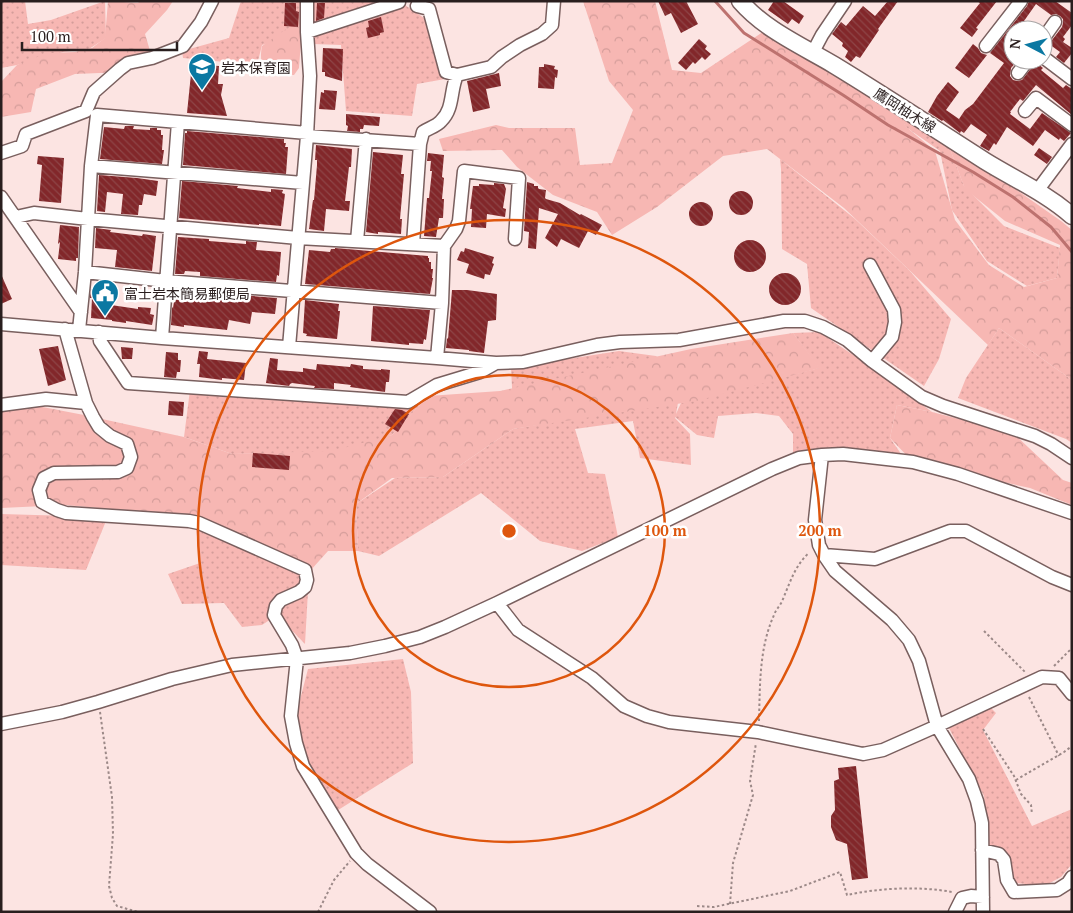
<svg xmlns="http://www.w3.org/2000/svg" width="1073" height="913" font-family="'PT Serif','Noto Sans JP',serif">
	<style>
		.grass { fill: url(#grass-dots) }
		.forest { fill: url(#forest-crowns) }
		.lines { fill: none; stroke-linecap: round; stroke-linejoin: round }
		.stream { stroke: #bd726f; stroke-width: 3 }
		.building { fill: url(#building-back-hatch) }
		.minor-casing { stroke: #795f5e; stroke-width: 15 }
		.major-casing { stroke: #795f5e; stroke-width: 19 }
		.path { stroke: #9c8988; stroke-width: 2; stroke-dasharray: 2.5 2.5; stroke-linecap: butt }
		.minor { stroke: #fff; stroke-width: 12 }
		.major { stroke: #fff; stroke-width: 16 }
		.ring { fill: none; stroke: #de560d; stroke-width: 2.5 }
		.labels { text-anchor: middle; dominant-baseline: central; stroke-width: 5; stroke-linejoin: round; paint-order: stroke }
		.poi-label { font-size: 14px; fill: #291e1e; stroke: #fff; text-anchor: start }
		.street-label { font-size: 14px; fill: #291e1e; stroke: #fff }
		.centre { fill: #de560d; stroke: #fff; stroke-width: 2.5 }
		.ring-label { font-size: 15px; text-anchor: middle; font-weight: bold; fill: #de560d; stroke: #fff; stroke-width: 5; stroke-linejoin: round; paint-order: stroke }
	</style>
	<defs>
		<pattern id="grass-dots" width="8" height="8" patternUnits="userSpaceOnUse" patternTransform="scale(1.25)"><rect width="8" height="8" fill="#f7b7b3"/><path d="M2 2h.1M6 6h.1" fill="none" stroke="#d49d9a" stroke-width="1.8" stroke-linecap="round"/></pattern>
		<pattern id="forest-crowns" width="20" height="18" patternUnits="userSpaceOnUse" patternTransform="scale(1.25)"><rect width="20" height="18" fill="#f7b7b3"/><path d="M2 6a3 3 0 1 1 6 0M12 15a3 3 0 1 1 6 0" fill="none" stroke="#d49d9a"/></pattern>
		<pattern id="building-back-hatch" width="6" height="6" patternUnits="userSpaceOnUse" patternTransform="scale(1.25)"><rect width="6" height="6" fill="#82272a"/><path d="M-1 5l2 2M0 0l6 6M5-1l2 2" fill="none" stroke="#8e4547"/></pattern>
	</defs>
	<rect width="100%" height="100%" fill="#fce4e2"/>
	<path class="grass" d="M1 1H25L28 24 51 20 105 1 106 38 89 49 63 52 17 65 1 68Z
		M241 1H399L424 18 445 79 417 84 412 116 346 111 341 45 313 44 309 31 262 45 257 65 183 58 182 51 229 38Z
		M912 121 947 141 964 186 1004 226 1060 248 1057 278 1027 286 987 261 952 210 940 151 903 125Z
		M780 159 854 218 909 270 951 319 939 359 924 386 811 308 807 264 782 249 781 169Z
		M999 328 1072 380V443L1066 439 958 398 966 378Z
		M819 332 877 371 932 412 897 405 890 438 906 461 793 455V434L779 416 756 413 718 416 714 438 697 435 675 417V418L690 434 691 465 640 458 633 421 575 429 588 473 605 474 618 537 582 551 540 541 481 493 379 556 358 551 356 504 395 478 443 477 513 429 559 421 514 425 511 368 619 351 656 356 682 380 676 414 681 403 819 368 793 333Z
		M190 390 419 406 392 435 343 452 232 454 184 437Z
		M1 514 70 516 106 521 86 570 1 565Z
		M196 528 308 570V591L305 644 277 615 262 625 242 627 224 603 182 604 168 574 200 563Z
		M403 659 411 692 413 763 335 812 308 764 296 715 308 669Z
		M991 708 996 713 983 730 1032 826 1072 809V864L1061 877 1044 886 1016 883 988 844 984 796 949 728Z"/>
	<path class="forest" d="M108 1 138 3 140 1H173L167 10 145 34 151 54 125 72 75 74 36 89 31 112 1 117V82L17 65 47 53 75 52 92 48 105 38Z
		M583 1H655L672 70 701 73 766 30 912 121 904 125 935 151 955 220 989 265 1024 287 1057 278 1060 245 1005 221 965 189 947 141 1061 221 1072 230V380L999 328 988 345 844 208 767 149 723 156 657 207 612 235 597 212 553 195 517 167 502 150 443 151 439 139 496 125 509 128H575L580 165 612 163 633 110 609 81Z
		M293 27 302 28 299 68 294 75C271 73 257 74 262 46L286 29Z
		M793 333 820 368 696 401 513 429 443 477 392 478 356 504 358 551H328L310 571 255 545 145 512 65 505 1 508V399L84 415 184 437 232 454 332 451 392 435 428 396 500 391 691 349Z
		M897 405 932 412 1013 433 1063 480 1072 483V505L1030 488 913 462 890 438Z"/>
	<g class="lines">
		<path class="stream" d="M715 1 744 33 843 95 888 125 973 172 1013 197 1051 227 1072 252"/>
	</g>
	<path class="building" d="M658 1H686L698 24 681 33 671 13 665 16Z
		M774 1H783L804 16 799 24 792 19 788 24 768 10Z
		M888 1H898L878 29 879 30 860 58 856 56 851 62 845 57 848 51 842 46 843 43 832 34 841 22 846 26 863 6 875 16Z
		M977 1H997L976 28 978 29 972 37 960 28 980 3Z
		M1029 1H1055L1072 13V25L1063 37 1065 39 1063 42 1072 48V53L1064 63 1056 57 1060 52 1049 44 1062 27 1063 23V19L1060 16 1056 14 1051 15 1036 4 1024 21 1037 30H1013V60H1018L1011 68 1010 76 1013 80 1017 81 1022 80 1036 62 1043 68 1041 70 1063 88 1066 85 1072 89V115L1036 85 1023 101 1020 99 1010 112H1011L1010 114 1030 129 1042 113 1071 133 1064 141 1060 138 1059 140 1045 130 1033 146 1007 127 996 145 994 143 989 151 980 146 987 135 971 124 964 133 961 131 960 133 943 120 942 121 928 112 937 96 948 82 959 92 946 110 959 119 965 110 973 104 1004 63 990 53 1027 6Z
		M285 3H296V11L299 12 298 27 284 26Z
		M317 3H325L324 18 316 21Z
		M381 17 384 32 380 33V35L368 38 366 28 369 27 368 21Z
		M699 39 707 46 705 49 711 54 705 60 702 57 695 64 693 62 686 70 678 63Z
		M973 44 978 48 981 53 987 55 969 78 955 68Z
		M323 48 343 49 342 81 325 76V72H322Z
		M192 64 219 66 218 84H223L221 95 227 116 187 113Z
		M544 64 555 66 554 69 558 70 557 78 555 77 554 89 538 88 539 67H544Z
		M499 73 501 86 486 89 490 108 473 112 467 81Z
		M324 90 337 91 335 110 319 109 321 92 324 93Z
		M346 114 380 117 379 126 364 125 363 129H360V132L347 131 348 126 346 125Z
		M125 126H134L133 129 150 130V128H157V130H161V135H163L162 150H164L162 164 100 159 104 127 124 129Z
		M187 131 284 139V143H286L285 147H288L286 174 183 165 185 133H187Z
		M316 145 352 149 351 167H349L345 201H350L349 211 326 209 324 231 309 229 313 200H314L317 165V160H315Z
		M1039 148 1052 157 1047 164 1034 155Z
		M373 152 403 155 401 174H404L400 219H402L401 234 378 232V234L366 232Z
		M428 153 444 155 442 177 444 178 442 199H444L443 218H439L436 237 424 236 427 198H429L432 171H430L431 161H427Z
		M38 156 64 158 61 203 39 201 42 165 37 164Z
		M99 175 137 178 158 181 156 196 144 194 142 205H139L138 215 121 214 123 194 107 192 105 212 97 211Z
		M182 181 238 186 237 188 271 192V189L283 190 282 193 285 194 281 226 259 224V225L179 218Z
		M527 182 534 184V186H538V188L539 189 546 190 545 198 546 199 560 203 580 215 581 214 602 225 597 233 596 235 588 231 579 248 561 239 557 247 545 238 558 214 539 208 536 249 528 248 529 232 524 231Z
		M494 183 504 184 506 189 503 208 506 209 505 217 487 214 486 228 471 227 472 209H470L473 186H479V184L494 185Z
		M729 203a12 12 0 1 1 24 0a12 12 0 1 1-24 0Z
		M689 214a12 12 0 1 1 24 0a12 12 0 1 1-24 0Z
		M60 225 79 227 78 258H76V261L58 259 60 242 58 244Z
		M96 228 111 230 110 232 142 236 143 234 156 236 152 271 115 267 117 250 95 248Z
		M178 237 209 239V241L246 244V241L257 242 256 250 281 252 279 276 277 275 276 282 200 276V272L185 271 184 274H175Z
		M734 256a16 16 0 1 1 32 0a16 16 0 1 1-32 0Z
		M335 248 428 256V258H429V262H431V269H433L432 278H433L430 294 305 284 309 250 330 252 331 249H335Z
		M465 248 494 257 492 263 494 264 490 275 485 274 484 279 466 273 469 264 457 260 461 251 464 252Z
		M769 289a16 16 0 1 1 32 0a16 16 0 1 1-32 0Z
		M1 274 12 299 1 304Z
		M100 285 113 287 111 305 138 309V307L151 308 150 314 154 315 152 325 126 321V323L112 321V320L91 318 92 298H90L91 289 92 290 93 287H100Z
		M176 290 277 298 275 314 252 312 250 324 229 320 227 330 184 325V327L171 325 172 307 173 308Z
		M452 290H467L497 294 496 320 488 321 484 353 469 351V350L446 348 447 338 448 339Z
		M305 300 339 304 338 311H340L337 339 306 336 307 334 303 333Z
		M373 306 430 310 426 340 424 339 423 344 409 343V345L371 341Z
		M58 346 66 380 48 386 39 349Z
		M121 347 133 348 132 359H122Z
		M199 351 208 352 207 359 246 363 244 380 222 378V380L199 377 200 364H197Z
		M166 352 178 353V360H181L180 372H177L176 378 164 377Z
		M270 358 278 359 277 370 303 372V368L316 370 317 364 350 367 351 364 363 366V369L381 370V369L390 370 389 382H386L385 392 350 387 351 385 334 383V389L314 388 315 386 292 383 290 384 289 386 266 383Z
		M169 401 184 402 183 416 168 415Z
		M395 409 402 410 409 414 398 432 385 424Z
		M253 453 290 456 289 470 252 467Z
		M856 766 868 878 852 880 847 844 836 840 831 827V816L835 810 834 781 839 779 838 768Z"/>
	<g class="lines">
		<defs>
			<path id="minor" d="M417 6 429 9 446 72 457 75
				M307 32 399 2
				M1043 39 1055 22
				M986 46 1021 1
				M813 52 822 35 845 1
				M1043 57 1072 79
				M1018 73 1028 60
				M1025 111 1036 98 1072 125
				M307 136 420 144
				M1 153 22 146 26 134 86 111 94 92 120 69 128 63 152 58 183 46 201 22 212 1
				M91 166 303 183
				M1037 191 1072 144
				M1 197 81 312
				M16 217 34 213 88 219 298 238 444 246
				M357 241 366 139
				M413 244 420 144 423 132C429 128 437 126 441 121 454 109 450 90 457 75L491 67 502 57 520 45 542 34 552 25 554 1
				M870 265 894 310 895 322 892 337 872 361
				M85 272 166 281 442 303
				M1 324 162 338 437 358 496 363 523 362 597 345 620 342 679 340 784 321H805L823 327 847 340 872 361 922 397 943 406 1035 436 1051 444 1072 458
				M65 329 86 403 93 417 99 427 110 436 127 444 131 457 127 468 118 472 54 473 44 478 39 490 42 502 57 510 66 513 189 521 199 523 305 570 307 580 305 587 299 592 281 600 276 606 274 615 292 645 297 659 291 716 296 743 303 766 356 853 367 864 430 912
				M79 330 85 272 91 166 97 115 307 133
				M99 332 100 341 128 383 408 402 437 385 480 372 496 363
				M162 338 178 122
				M289 347 307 136 310 76 307 32V1
				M437 358 442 303 444 246 456 229 459 221 464 171 519 178 515 239
				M1 405 46 399 86 403
				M822 455 815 520 819 545 824 555 835 571 892 620 909 640 919 661 937 726 969 779 977 801 982 823 983 912
				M824 555 875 559 950 531H966L1052 577 1072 585
				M497 603 518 630 592 678 624 706 647 716 669 722 758 732 863 754 883 750 937 726 1042 677 1059 678 1072 694
				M1 724 62 712 98 702 172 679 232 665 350 653 385 646 420 637 445 627 497 603 772 469 799 458 822 455 843 454 913 462 958 474 1072 513
				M982 850 999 854 1004 860 1007 880 1014 892 1057 890 1068 883 1072 877
				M955 912 962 898 971 896 983 897"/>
			<path id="major" d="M740 1C765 30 802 46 834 65 885 96 935 129 985 161 1014 179 1046 193 1072 216"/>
		</defs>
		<use href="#minor" class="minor-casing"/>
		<use href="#major" class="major-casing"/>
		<path class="path" d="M1 2 4 1
			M984 631 1026 673
			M1054 666 1072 648
			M1029 697 1059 756
			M100 712 112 797 113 834 109 886 112 898 117 906 138 912
			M759 721C760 686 759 648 774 615 776 609 781 605 783 599 790 582 796 564 809 553
			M983 729 1014 776 1021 794 1031 805 1032 814
			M1016 780 1064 752 1072 746
			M730 904 733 863 753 795 750 781 756 743
			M697 906 714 907 790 891 840 872 847 895C878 888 920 886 952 892
			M318 912 334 880 350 861"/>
		<use href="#minor" class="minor"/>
		<use href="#major" class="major"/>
	</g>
	<g class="ring">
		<circle cx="509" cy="531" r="156"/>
		<circle cx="509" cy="531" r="311"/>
	</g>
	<defs>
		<symbol id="school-pin" viewBox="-11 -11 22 30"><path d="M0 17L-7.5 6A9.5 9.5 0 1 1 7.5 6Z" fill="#0b78a2" stroke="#fff"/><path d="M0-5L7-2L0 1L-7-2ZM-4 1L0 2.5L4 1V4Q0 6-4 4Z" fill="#fff"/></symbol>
		<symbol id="civic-pin" viewBox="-11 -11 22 30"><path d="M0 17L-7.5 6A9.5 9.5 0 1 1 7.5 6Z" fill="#0b78a2" stroke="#fff"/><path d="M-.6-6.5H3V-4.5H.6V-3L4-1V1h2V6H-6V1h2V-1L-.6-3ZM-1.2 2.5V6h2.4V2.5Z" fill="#fff"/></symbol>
	</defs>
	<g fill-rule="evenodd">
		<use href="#school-pin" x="186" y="51" width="32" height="43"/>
		<use href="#civic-pin" x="89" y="277" width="32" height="43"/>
	</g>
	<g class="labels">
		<g class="poi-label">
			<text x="221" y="67">岩本保育園</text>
			<text x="124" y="293">富士岩本簡易郵便局</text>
		</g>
		<g class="street-label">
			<text transform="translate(905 110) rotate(32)">鷹岡柚木線</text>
		</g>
	</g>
	<circle cx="509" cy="531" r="8" class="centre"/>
	<g class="ring-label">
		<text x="665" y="536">100 m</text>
		<text x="820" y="536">200 m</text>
	</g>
	<rect width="1073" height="913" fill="none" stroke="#291e1e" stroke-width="5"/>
	<g transform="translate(1028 45) rotate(276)"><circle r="24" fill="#ffffff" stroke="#a9a5a5"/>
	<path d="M0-4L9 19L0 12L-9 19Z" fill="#0b78a2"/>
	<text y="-8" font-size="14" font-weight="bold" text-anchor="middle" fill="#291e1e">N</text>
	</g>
	<path d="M22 42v8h155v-8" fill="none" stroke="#291e1e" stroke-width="2.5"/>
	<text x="30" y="42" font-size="15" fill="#291e1e" stroke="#ffffff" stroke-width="4" paint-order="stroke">100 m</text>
</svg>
